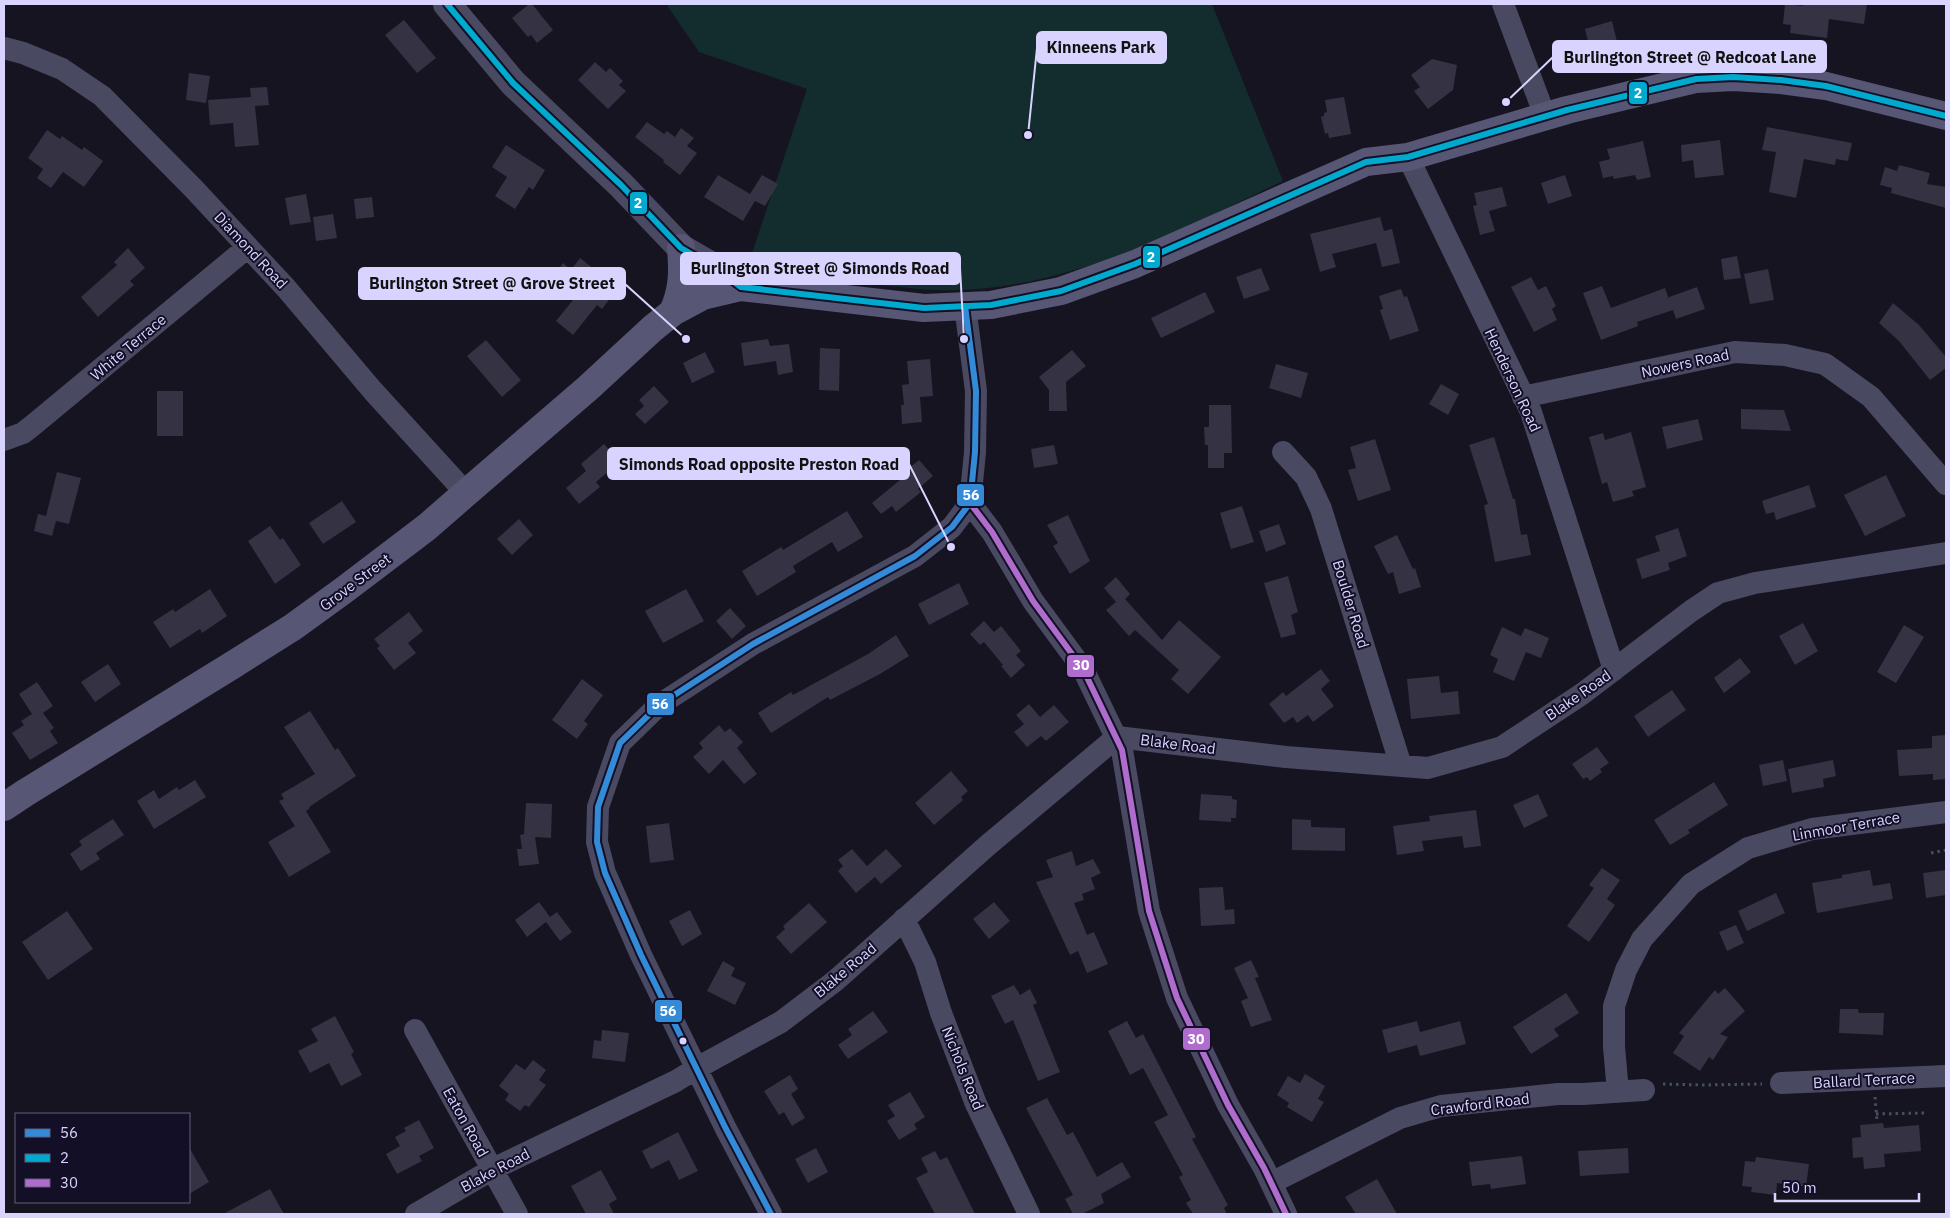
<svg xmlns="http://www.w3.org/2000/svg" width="1950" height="1218" font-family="'IBM Plex Sans',sans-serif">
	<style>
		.green { fill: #132c2d }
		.building { fill: #343243 }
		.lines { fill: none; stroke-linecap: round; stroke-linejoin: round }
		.path { stroke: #44505f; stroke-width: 3; stroke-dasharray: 2.5 4; stroke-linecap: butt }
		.minor { stroke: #4a4962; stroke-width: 22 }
		.tertiary { stroke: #4a4962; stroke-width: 28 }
		.secondary { stroke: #575674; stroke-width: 28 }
		.bus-1-casing { stroke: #130f26; stroke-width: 10 }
		.bus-2-casing { stroke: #130f26; stroke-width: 10 }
		.bus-3-casing { stroke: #130f26; stroke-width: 10 }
		.bus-1 { stroke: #338bd7; stroke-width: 6 }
		.bus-2 { stroke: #00a9ce; stroke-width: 6 }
		.bus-3 { stroke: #b06ccc; stroke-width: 6 }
		.bus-dot { fill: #d9d4ff; stroke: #130f26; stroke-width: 2 }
		.labels { text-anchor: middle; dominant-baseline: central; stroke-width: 4; stroke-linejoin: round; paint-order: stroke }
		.street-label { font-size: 15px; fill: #d9d4ff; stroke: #130f26 }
		.leader { fill: none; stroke: #d9d4ff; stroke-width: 2 }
		.callout-dot { fill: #d9d4ff; stroke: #130f26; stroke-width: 2 }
		.callout { fill: #d9d4ff; stroke: #d9d4ff; stroke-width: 2 }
		.callout-label { font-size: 16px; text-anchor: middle; font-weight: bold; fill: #111 }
		.line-badge { stroke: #130f26; stroke-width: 2 }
		.badge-label { font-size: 14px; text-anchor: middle; font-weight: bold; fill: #fff }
	</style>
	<rect width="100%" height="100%" fill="#161421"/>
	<path class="green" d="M666 4H1212L1283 181C1174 233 1060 294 936 290 921 290 905 287 890 286 842 281 795 273 748 265L807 89 699 52Z"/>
	<path class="building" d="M529 4H532L553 30 537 43 531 35 528 37 512 18Z
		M1785 4 1803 6V4H1867L1864 24 1829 19 1827 38 1790 33 1791 25 1783 24Z
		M404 20 436 58 417 73 385 35Z
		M1612 21 1619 50 1592 57 1585 29Z
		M1432 59 1457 65 1453 90 1428 109 1414 91 1420 87 1411 75Z
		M595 62 606 72 610 68 623 81 619 85 626 91 608 109 578 80Z
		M189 73 210 76 206 103 186 100Z
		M267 87 269 105 255 106 259 145 235 147 233 123 210 125 208 100 251 97 250 88Z
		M1344 97 1351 134 1329 138 1328 133 1325 134 1321 117 1324 116V113L1327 112 1325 100Z
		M647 122 664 134 667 131 675 137 681 128 694 138 687 146 697 153 680 175 663 162 664 160 635 137Z
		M1767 127 1852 143 1848 161 1836 159 1835 165 1804 159 1796 198 1769 192 1776 152 1762 150Z
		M47 130 60 139 62 136 82 150 84 147 103 161 84 187 63 172 51 188 37 178 43 169 28 158Z
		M1720 140 1724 175 1695 178 1693 160 1682 162 1681 145Z
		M1643 141 1651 177 1637 180 1635 175 1614 179 1613 176 1603 178 1599 162 1610 159 1607 149Z
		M506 145 545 170 533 190 529 187 515 209 495 196 507 177 492 167Z
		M1899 165 1930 173 1927 184 1946 187V208L1891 193 1892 188 1880 185 1885 167 1897 171Z
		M718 175 750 194 762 175 778 184 765 206 755 201 743 221 704 197Z
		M1565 175 1572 196 1548 204 1541 183Z
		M1502 187 1507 206 1489 211 1495 231 1480 235 1473 206 1477 205 1474 193Z
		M306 194 311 222 290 225 285 198Z
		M372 197 374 217 356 219 354 199Z
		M333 214 337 238 316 241 313 217Z
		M1380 217 1384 231 1392 229 1400 263 1382 267 1376 243 1332 254 1336 267 1320 272 1310 234Z
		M128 248 145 268 130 281 134 285 98 317 81 297 117 265 114 262Z
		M1737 256 1741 278 1724 280 1721 259Z
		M580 258 618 288 602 309 597 305 573 335 556 321 577 295 553 277 563 263 571 270Z
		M1261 268 1270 290 1244 299 1236 277Z
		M1768 269 1774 300 1750 304 1744 274Z
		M1531 277 1538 290 1546 286 1556 306 1552 309 1557 320 1534 332 1511 287Z
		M1602 286 1611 308 1665 288 1669 299V297L1697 287 1705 309 1676 319 1673 310 1637 322 1638 326 1601 340 1583 293Z
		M1401 289 1404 297 1407 296 1419 331 1390 340 1380 310 1383 309 1379 296Z
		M1205 292 1215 312 1161 338 1151 318Z
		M1893 303 1919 325 1946 357V368L1930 380 1899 341 1879 323Z
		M768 339 770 346 789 344 793 372 778 375 776 361 744 366 741 343Z
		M486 340 521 380 502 397 467 356Z
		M820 348 840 349 839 391 819 390Z
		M1072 350 1086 366 1066 382 1067 411H1049V390L1039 377Z
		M705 352 715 372 692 383 683 363Z
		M930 359 933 396 920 397 922 422 902 424 901 405H904L902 385 909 384 907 361Z
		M1276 364 1308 373 1301 398 1269 388Z
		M1441 384 1459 394 1448 415 1429 404Z
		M654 386 669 402 645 424 635 414 644 406 639 400Z
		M157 391H183V436H157Z
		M1209 405H1231L1232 453H1224V468H1208V445H1205L1204 427H1209Z
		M1741 409 1784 410 1791 431 1741 429Z
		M1698 419 1703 440 1667 449 1662 427Z
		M1631 432 1646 487 1632 491 1634 496 1613 502 1607 482 1602 484 1589 437 1603 433 1605 440Z
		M1494 437 1513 499H1515L1521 535 1527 534 1531 555 1495 562 1484 505 1488 504 1469 445Z
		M1375 439 1391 490 1358 501 1348 470 1356 468 1350 447Z
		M604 444 620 462 596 482 600 487 579 504 566 488 586 471 581 464Z
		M1054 445 1058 464 1034 468 1031 449Z
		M919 460 933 476 918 489 921 492 896 512 892 506 881 514 872 503 906 475 904 472Z
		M57 472 81 478 69 524 56 521 52 536 34 531 38 514 46 516Z
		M1886 475 1906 516 1865 536 1844 495Z
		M1809 485 1816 507 1776 520 1774 512 1766 514 1762 501Z
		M342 501 356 522 323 544 309 523Z
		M1242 506 1254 542 1231 549 1220 513Z
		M847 511 863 537 838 552 832 542 793 566 796 572 757 596 742 571 781 547 783 550Z
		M1068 515 1090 561 1070 574 1053 546 1058 543 1047 525Z
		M519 519 533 535 512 555 497 539Z
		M1279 524 1286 544 1266 552 1259 531Z
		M270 526 280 540 283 538 301 565 275 584 248 541Z
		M1678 528 1687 556 1668 563 1670 570 1642 579 1636 559 1660 551 1655 536Z
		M1397 535 1413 569 1415 568 1421 587 1399 594 1393 572 1388 574 1374 546Z
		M1288 576 1298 612 1291 615 1296 634 1281 638 1264 583Z
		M1116 577 1130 594 1125 599 1162 640 1179 620 1221 657 1188 694 1171 679 1179 670 1135 630 1129 636 1106 610 1116 602 1104 588Z
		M959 583 969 604 929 625 918 604Z
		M210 589 227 616 202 633 200 629 170 648 153 622 173 609 175 612Z
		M686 589 704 621 663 643 645 611Z
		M730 608 746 626 732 639 716 621Z
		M409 612 423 631 408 643 416 653 394 670 377 648 380 646 374 639Z
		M984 621 994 632 1001 626 1021 651 1016 655 1025 665 1011 678 1001 666 1003 665 984 642 980 645 970 634Z
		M1803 623 1818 651 1795 665 1779 636Z
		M1904 625 1924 637 1896 683 1877 672Z
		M1502 627 1521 636 1525 628 1549 638 1541 658 1526 652 1514 681 1493 672 1498 659 1490 655Z
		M896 635 909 656 880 674 830 700 828 697 771 733 758 713 791 692 793 695 868 654Z
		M1740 658 1751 672 1724 693 1714 678Z
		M108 664 121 684 95 702 81 682Z
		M1321 669 1330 681 1321 689 1334 706 1313 722 1308 715 1297 723 1293 717 1284 723 1269 704 1283 692 1286 696Z
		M1439 676 1441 693 1458 691 1460 714 1411 719 1407 679Z
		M582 679 603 695 584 721 588 724 577 739 552 720Z
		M37 682 53 706 43 713 54 728 50 731 58 743 30 760 12 733 24 725 21 721 32 714 19 694Z
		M1672 690 1686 710 1648 737 1634 716Z
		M1029 704 1040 717 1054 705 1069 722 1046 741 1041 736 1027 747 1014 732 1024 724 1016 715Z
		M310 711 335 750 338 748 356 776 309 807 310 808 306 811 331 852 289 877 268 842 295 826 279 801 284 799 281 794 315 774 284 727Z
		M719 725 725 732 730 728 743 742 737 748 757 774 744 784 723 760 709 774 693 757 703 748 699 743Z
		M1946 735V779L1933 780V774L1899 776 1897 750 1932 748V736Z
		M1597 747 1609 763 1600 769 1602 772 1590 781 1587 777 1583 779 1572 764Z
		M1783 760 1787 781 1763 786 1759 765Z
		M1833 760 1836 776 1823 779 1824 787 1792 793 1788 769Z
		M951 771 968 791 961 797 963 800 934 825 915 803Z
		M195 780 206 797 154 829 137 801 154 790 159 799 177 787 179 790Z
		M1714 782 1728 805 1688 830 1690 833 1670 845 1654 820Z
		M1201 794 1232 796V799L1237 800 1236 818H1231V822L1199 820Z
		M1538 794 1548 816 1524 828 1513 805Z
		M526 803 552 804 551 838 535 837 539 864 519 866 517 849H522L520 835 524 834Z
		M1476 810 1481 846 1464 848 1462 836 1422 841 1424 851 1397 855 1393 826 1430 821 1429 816Z
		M113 819 124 835 96 853 100 859 81 871 70 854 82 845 79 841Z
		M1292 819 1311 820V827L1345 828V851L1292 850Z
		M669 823 674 860 650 863 646 826Z
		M852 849 867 866 886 849 902 866 881 884 875 877 856 893 838 871 843 866 838 860Z
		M1072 851 1076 866 1093 859 1101 873 1091 878 1095 889 1082 894 1084 900 1074 903 1087 935 1094 932 1108 964 1087 973 1078 951 1070 955 1036 882 1053 877 1046 860Z
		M1602 868 1620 880 1607 899 1615 905 1589 942 1567 926 1594 888 1589 885Z
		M1870 870 1873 886 1890 883 1893 899 1817 913 1812 883 1842 878V875Z
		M1946 870V895L1926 898 1923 873Z
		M1223 887 1225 910 1234 909 1235 924 1201 926 1199 888Z
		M1776 893 1785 913 1747 931 1738 911Z
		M539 902 550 917 557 912 572 932 560 941 546 922 527 937 515 920Z
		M994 902 1010 921 989 939 973 919Z
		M809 903 827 922 791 954 776 937 785 929 783 926Z
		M690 910 702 934 682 946 669 921Z
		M67 911 93 949 48 980 22 942Z
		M1736 925 1744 943 1727 951 1719 932Z
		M1251 960 1259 977 1255 978 1272 1020 1251 1027 1241 1001 1248 998 1234 968Z
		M723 961 735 968 731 976 746 983 735 1005 707 991Z
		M1014 985 1020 995 1030 989 1037 1003 1033 1005 1060 1072 1038 1081 1013 1020 1005 1024 991 996Z
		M1725 988 1745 1011 1720 1034 1728 1037 1713 1060 1709 1057 1700 1071 1673 1053 1684 1036 1679 1033 1715 990 1718 994Z
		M1566 993 1579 1013 1554 1029 1559 1036 1531 1054 1513 1027Z
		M1840 1009H1858L1859 1013H1884L1883 1035 1839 1033Z
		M873 1011 888 1032 848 1059 838 1045 852 1035 848 1029Z
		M335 1016 354 1052 351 1054 362 1075 341 1086 329 1063 310 1073 298 1051 318 1041 311 1029Z
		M1127 1021 1136 1038 1143 1034 1196 1137 1192 1139 1228 1205 1224 1208 1227 1214H1193L1186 1203 1191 1200 1179 1177 1183 1175 1154 1122 1168 1115 1143 1068 1130 1075 1108 1031Z
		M1417 1021 1420 1032 1460 1021 1466 1044 1420 1056 1417 1045 1388 1053 1382 1030Z
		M602 1030 629 1033 625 1062 592 1058 594 1040 601 1041Z
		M533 1060 546 1070 539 1080 546 1085 529 1107 525 1105 520 1111 505 1100 509 1094 499 1086 516 1064 525 1070Z
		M1305 1074 1325 1086 1318 1099 1324 1102 1312 1122 1287 1107 1289 1103 1277 1095 1288 1076 1300 1083Z
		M790 1075 798 1089 791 1094 805 1118 792 1126 784 1112 779 1115 764 1091Z
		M910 1092 925 1117 914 1124 917 1129 899 1140 887 1121 895 1116 888 1105Z
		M1047 1098 1067 1135 1073 1132 1097 1177 1122 1162 1131 1177 1101 1194 1104 1203 1082 1214H1073L1065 1199 1073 1195 1026 1108Z
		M419 1120 434 1148 419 1156 422 1161 397 1174 386 1154 400 1146 395 1137 406 1131 404 1128Z
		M1883 1123 1884 1128 1919 1125 1921 1151 1884 1154 1885 1167 1864 1169 1863 1157 1853 1158 1852 1138 1861 1137 1860 1125Z
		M678 1132 698 1171 679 1180 669 1160 651 1169 642 1151Z
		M189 1147 209 1182 189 1194Z
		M816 1148 828 1172 808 1183 795 1159Z
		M1628 1148 1629 1173 1580 1176 1578 1151Z
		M935 1151 940 1160 947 1157 975 1214H935L916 1178 928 1172 921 1158Z
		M1522 1156 1526 1184 1491 1189 1490 1184 1472 1186 1469 1162Z
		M1756 1157 1809 1164 1806 1187 1777 1183 1776 1195 1751 1192 1752 1187 1742 1186 1745 1161 1755 1162Z
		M601 1170 617 1199 609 1204 614 1214H586L571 1186Z
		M1377 1179 1397 1214H1356L1345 1197Z
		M270 1189 284 1214H223Z"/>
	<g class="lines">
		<path class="path" d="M1931 853 1946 850
			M1663 1084 1703 1085 1762 1084
			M1875 1097 1877 1121
			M1876 1114 1927 1113"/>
		<path class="minor" d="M1503 4 1545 116
			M4 48 23 53 62 69 102 96 193 188 286 288 373 391 466 493
			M1408 157 1531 412 1614 670
			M1523 397 1735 352 1785 355 1825 364 1871 397 1946 484
			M4 440 23 433 32 426 248 247
			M1283 452 1306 477 1321 509 1401 766
			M970 503 992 532 1033 601 1083 669 1122 750 1149 911 1177 998 1228 1105 1264 1168 1286 1214
			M904 919 925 962 941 1013 976 1104 1029 1214
			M415 1030 517 1214
			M1781 1083 1946 1076
			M1618 1092 1614 1047V1006L1626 970 1642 939 1691 884 1748 848 1812 829 1946 812
			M1271 1183 1400 1118 1441 1106 1558 1094H1583L1644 1090
			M416 1214 493 1169 676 1081 697 1068 781 1022 835 981 988 845 1117 737 1286 757 1428 768 1502 747 1582 694 1691 611 1718 593 1755 583 1946 553
			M771 1214 726 1129 641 955 605 873 597 842 598 807 620 743 659 705 753 644 915 556 952 527 970 503 975 452 976 391 965 306"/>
		<path class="tertiary" d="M447 4 513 83 621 185 681 248 717 269 741 287"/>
		<path class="secondary" d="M673 312C683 289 683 272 681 248
			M4 807 25 793 231 666 293 627 344 590 427 527 466 493 588 388 653 328 673 312 703 296 741 287 924 308 991 305 1061 291 1135 264 1366 162 1408 157 1567 110 1696 79 1733 77 1781 80 1826 86 1946 116"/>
		<defs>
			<path id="bus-1" d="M771 1214 726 1129 641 955 605 873 597 842 598 807 620 743 659 705 753 644 915 556 952 527 970 503 975 452 976 391 965 306"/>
			<path id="bus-2" d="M447 4 513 83 621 185 681 248 717 269 741 287 924 308 991 305 1061 291 1135 264 1366 162 1408 157 1567 110 1696 79 1733 77 1781 80 1826 86 1946 116"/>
			<path id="bus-3" d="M970 503 992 532 1033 601 1083 669 1122 750 1149 911 1177 998 1228 1105 1264 1168 1286 1214"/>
		</defs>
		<use href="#bus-1" class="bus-1-casing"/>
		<use href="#bus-2" class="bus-2-casing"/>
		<use href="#bus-3" class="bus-3-casing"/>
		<use href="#bus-1" class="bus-1"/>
		<use href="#bus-2" class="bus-2"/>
		<use href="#bus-3" class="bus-3"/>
	</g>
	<circle class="bus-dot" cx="683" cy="1041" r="4.5"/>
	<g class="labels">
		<g class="street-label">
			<text transform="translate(251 250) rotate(47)">Diamond Road</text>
			<text transform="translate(128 347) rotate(-40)">White Terrace</text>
			<text transform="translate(1685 363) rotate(-12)">Nowers Road</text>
			<text transform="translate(1513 380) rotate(65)">Henderson Road</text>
			<text transform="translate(355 582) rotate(-37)">Grove Street</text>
			<text transform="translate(1351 604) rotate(73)">Boulder Road</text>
			<text transform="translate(1578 695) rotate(-35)">Blake Road</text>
			<text transform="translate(1178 744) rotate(7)">Blake Road</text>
			<text transform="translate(1846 826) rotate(-10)">Linmoor Terrace</text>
			<text transform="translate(845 970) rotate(-40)">Blake Road</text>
			<text transform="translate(963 1068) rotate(68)">Nichols Road</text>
			<text transform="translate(1864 1080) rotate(-3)">Ballard Terrace</text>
			<text transform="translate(1480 1104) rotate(-7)">Crawford Road</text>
			<text transform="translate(466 1122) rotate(61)">Eaton Road</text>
			<text transform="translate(495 1170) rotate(-28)">Blake Road</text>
		</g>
	</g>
	<path class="leader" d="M1028 135L1037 48M1506 102L1553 57M964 339L960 268M686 339L625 284M951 547L909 464"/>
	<g class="callout-dot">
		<circle cx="1028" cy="135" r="5"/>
		<circle cx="1506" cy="102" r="5"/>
		<circle cx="964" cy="339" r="5"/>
		<circle cx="686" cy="339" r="5"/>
		<circle cx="951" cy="547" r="5"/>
	</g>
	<g class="callout">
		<rect x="1037" y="32" width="129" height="31" rx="5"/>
		<rect x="1553" y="41" width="273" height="31" rx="5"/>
		<rect x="681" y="253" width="279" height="31" rx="5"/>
		<rect x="359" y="268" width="266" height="31" rx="5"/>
		<rect x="608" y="448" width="301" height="31" rx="5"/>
	</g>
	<g class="callout-label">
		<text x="1101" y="53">Kinneens Park</text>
		<text x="1690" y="63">Burlington Street @ Redcoat Lane</text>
		<text x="820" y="274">Burlington Street @ Simonds Road</text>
		<text x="492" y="289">Burlington Street @ Grove Street</text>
		<text x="759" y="470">Simonds Road opposite Preston Road</text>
	</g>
	<g class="line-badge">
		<rect x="1628" y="81" width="20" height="24" rx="5" fill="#00a9ce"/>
		<rect x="629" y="191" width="19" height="24" rx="5" fill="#00a9ce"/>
		<rect x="1142" y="245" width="19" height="24" rx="5" fill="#00a9ce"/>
		<rect x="956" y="483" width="29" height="24" rx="5" fill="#338bd7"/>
		<rect x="1066" y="654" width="29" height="24" rx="5" fill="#b06ccc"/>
		<rect x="646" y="692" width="29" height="24" rx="5" fill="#338bd7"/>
		<rect x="654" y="999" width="29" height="24" rx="5" fill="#338bd7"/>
		<rect x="1182" y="1027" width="29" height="24" rx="5" fill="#b06ccc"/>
	</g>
	<g class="badge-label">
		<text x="1638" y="98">2</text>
		<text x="638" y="208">2</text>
		<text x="1151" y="262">2</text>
		<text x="971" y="500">56</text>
		<text x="1081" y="670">30</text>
		<text x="660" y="709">56</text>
		<text x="668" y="1016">56</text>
		<text x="1196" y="1044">30</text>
	</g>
	<rect width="1950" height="1218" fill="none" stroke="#d9d4ff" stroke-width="10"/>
	<rect x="15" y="1113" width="175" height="90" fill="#130f26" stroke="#625e7d"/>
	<rect x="25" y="1129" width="25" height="8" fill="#338bd7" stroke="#625e7d"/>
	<text x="60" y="1138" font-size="15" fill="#d9d4ff">56</text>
	<rect x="25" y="1154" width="25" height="8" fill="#00a9ce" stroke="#625e7d"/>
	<text x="60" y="1163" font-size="15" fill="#d9d4ff">2</text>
	<rect x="25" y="1179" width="25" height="8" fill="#b06ccc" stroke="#625e7d"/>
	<text x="60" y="1188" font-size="15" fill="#d9d4ff">30</text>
	<path d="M1775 1193v8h144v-8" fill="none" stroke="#d9d4ff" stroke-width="2.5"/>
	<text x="1782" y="1193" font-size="15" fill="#d9d4ff" stroke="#130f26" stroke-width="4" paint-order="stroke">50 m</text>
</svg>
